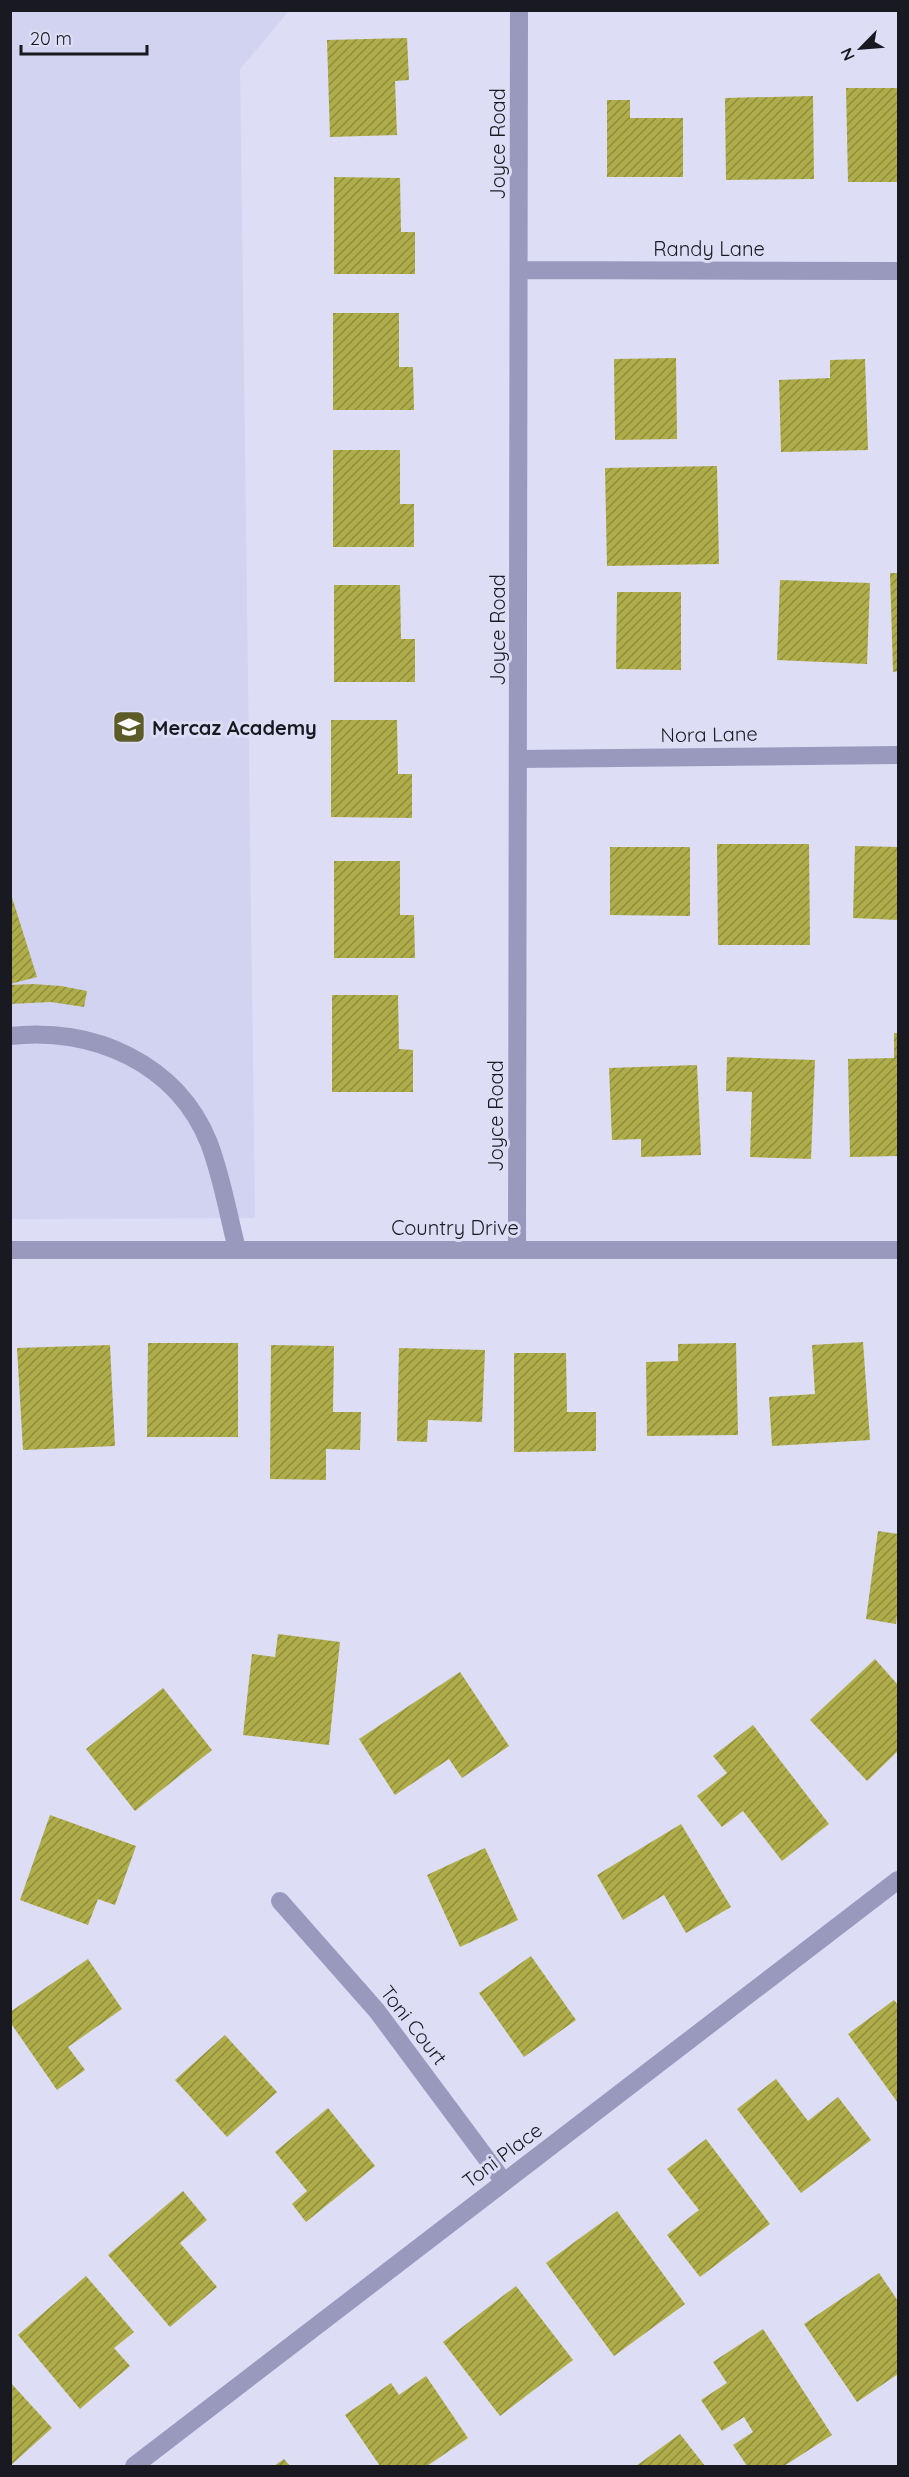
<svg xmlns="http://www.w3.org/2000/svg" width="909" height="2477" font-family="Quicksand,sans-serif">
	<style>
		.built { fill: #d2d2f1 }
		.building { fill: url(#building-hatch) }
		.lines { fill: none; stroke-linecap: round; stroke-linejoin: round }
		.minor { stroke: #9998bd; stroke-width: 18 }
		.labels { text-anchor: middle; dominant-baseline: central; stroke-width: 6; stroke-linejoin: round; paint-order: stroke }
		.street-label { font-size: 20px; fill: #191921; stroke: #ddddf5 }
		.poi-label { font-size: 20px; font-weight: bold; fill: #191921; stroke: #ddddf5; text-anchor: start }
	</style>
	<defs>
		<pattern id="building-hatch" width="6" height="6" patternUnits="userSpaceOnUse" patternTransform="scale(1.5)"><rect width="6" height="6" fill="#afad4a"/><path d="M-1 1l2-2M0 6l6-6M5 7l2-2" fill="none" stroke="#8e8c3d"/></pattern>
	</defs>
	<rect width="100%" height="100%" fill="#ddddf5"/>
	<path class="built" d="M10 11H289L240 69 255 1218 11 1219Z"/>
	<path class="building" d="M407 38 409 80 395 81 397 135 330 137 327 40Z
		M846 88H898V182H848Z
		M813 96 814 179 726 180 725 98Z
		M607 100H630V118H683V177H607Z
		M334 177 400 178 401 232H415V274H334Z
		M333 313H399V367H413L414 410H333Z
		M676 358 677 439 615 440 614 359Z
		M865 359 868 450 781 452 779 380 830 378V360Z
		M333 450H400V504H414V547H333Z
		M717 466 719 564 607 566 605 468Z
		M890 573H898V671L893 672Z
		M780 580 870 583 867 664 777 660Z
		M334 585H400L401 639H415V682H334Z
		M617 592H681V670L616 669Z
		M331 720H397L398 774H412V818L331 817Z
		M717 844H809L810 945H718Z
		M855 846 898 847V920L853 918Z
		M610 847H690V916L610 915Z
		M334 861H400V915H414L415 958H334Z
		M10 891 37 977 10 984Z
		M33 984 61 986 87 991 84 1007 51 1002 10 1004V985Z
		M332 995H398L399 1049 413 1050V1092H332Z
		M894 1033H898V1156L850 1157 848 1059 894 1058Z
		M727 1057 815 1060 811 1159 750 1157 752 1092 726 1091Z
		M697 1065 701 1155 641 1157V1139L612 1140 609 1068Z
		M863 1342 870 1440 772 1446 769 1397 815 1394 812 1345Z
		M148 1343H238V1437H147Z
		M736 1343 738 1435 647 1436 646 1362 678 1361V1344Z
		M110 1345 115 1446 23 1450 17 1348Z
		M271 1345 334 1346 333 1412H361L360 1450 326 1449V1480L270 1479Z
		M399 1348 485 1350 482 1422 428 1420 427 1442 397 1441Z
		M514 1353H566L567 1412H596V1451L514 1452Z
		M878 1531 898 1534V1607L896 1624 866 1619Z
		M278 1634 340 1642 329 1745 243 1735 252 1654 275 1657Z
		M875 1659 898 1685V1751L867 1781 810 1720Z
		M460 1672 509 1746 462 1778 449 1759 395 1795 359 1739Z
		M163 1688 212 1750 135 1811 86 1749Z
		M753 1725 829 1824 782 1861 743 1811 722 1827 697 1796 727 1773 713 1756Z
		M50 1815 136 1846 115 1905 98 1899 88 1925 20 1900Z
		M681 1824 731 1907 686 1933 664 1895 623 1920 597 1875Z
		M485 1848 518 1920 460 1947 427 1875Z
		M531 1956 576 2020 524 2057 479 1993Z
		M88 1959 122 2009 68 2047 85 2070 57 2090 10 2022V2012Z
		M894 2000 898 2005V2103L848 2034Z
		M225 2035 277 2092 227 2137 175 2080Z
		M776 2079 808 2121 838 2097 871 2140 801 2193 737 2109Z
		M328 2108 375 2166 306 2222 292 2204 307 2191 275 2152Z
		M706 2139 770 2224 700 2277 667 2235 699 2210 667 2169Z
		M183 2191 207 2220 180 2243 217 2287 170 2327 108 2255Z
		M617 2211 685 2304 614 2356 546 2263Z
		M879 2273 898 2301V2374L857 2402 804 2324Z
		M86 2276 134 2332 114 2348 130 2366 80 2409 18 2335Z
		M516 2286 573 2360 500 2416 443 2342Z
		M763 2329 832 2435 784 2466H747L733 2445 753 2432 744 2417 722 2431 701 2400 727 2383 713 2362Z
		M426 2376 468 2438 427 2466H380L345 2415 391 2383 399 2395Z
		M10 2382 52 2428 10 2466Z
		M680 2434 705 2466H636Z
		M284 2459 290 2466H274Z"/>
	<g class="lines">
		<path class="minor" d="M519 270 898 271
			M520 759 898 755
			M10 1036C92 1026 177 1063 209 1143 222 1177 228 1214 237 1249
			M517 1249 519 10
			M10 1250H898
			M280 1901 377 2011 504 2182
			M134 2466 898 1880"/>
	</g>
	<defs>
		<symbol id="school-square" viewBox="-11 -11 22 22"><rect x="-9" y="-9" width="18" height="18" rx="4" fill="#5d5c29" stroke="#ddddf5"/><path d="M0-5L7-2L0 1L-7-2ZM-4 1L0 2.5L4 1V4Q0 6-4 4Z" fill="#fff"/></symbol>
	</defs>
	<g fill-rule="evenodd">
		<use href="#school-square" x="110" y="708" width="38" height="38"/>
	</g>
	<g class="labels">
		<g class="street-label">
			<text transform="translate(497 144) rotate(-90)">Joyce Road</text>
			<text x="709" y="248">Randy Lane</text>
			<text transform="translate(497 630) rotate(-90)">Joyce Road</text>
			<text transform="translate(709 734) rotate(-1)">Nora Lane</text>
			<text transform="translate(495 1116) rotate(-90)">Joyce Road</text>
			<text x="455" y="1227">Country Drive</text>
			<text transform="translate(414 2025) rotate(52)">Toni Court</text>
			<text transform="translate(502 2155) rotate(-37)">Toni Place</text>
		</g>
		<g class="poi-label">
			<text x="152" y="727">Mercaz Academy</text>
		</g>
	</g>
	<rect width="909" height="2477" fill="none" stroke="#191921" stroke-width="24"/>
	<g transform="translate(861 48) rotate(245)" stroke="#ddddf5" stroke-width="4.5" paint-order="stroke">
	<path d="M0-4.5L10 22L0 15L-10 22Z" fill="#191921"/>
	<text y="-9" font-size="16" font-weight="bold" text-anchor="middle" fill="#191921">N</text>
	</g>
	<path d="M21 45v9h126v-9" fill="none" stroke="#191921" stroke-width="3"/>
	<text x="30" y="45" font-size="18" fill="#191921" stroke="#ddddf5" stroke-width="4.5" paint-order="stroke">20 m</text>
</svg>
